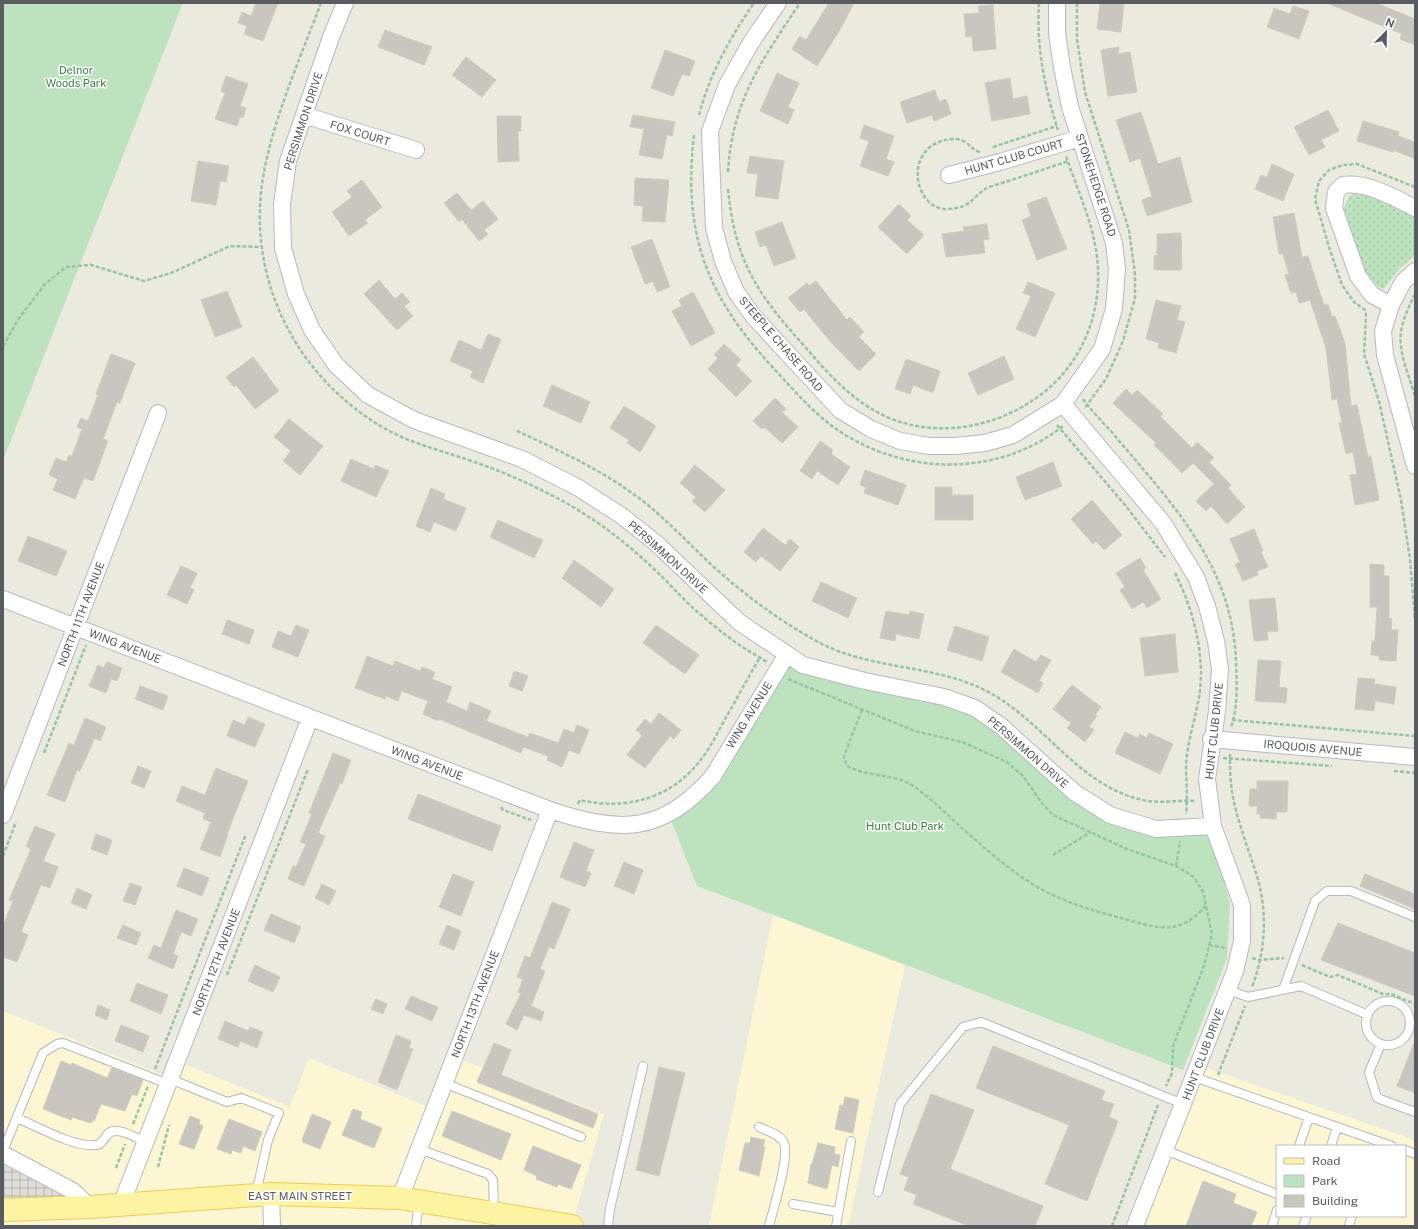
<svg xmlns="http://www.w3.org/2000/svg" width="1418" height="1229" font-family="'Public Sans',sans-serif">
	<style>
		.commercial { fill: #fdf6d3; fill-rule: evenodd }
		.industrial { fill: url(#industrial-grid) }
		.grass { fill: url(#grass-dots) }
		.park { fill: #bce3be }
		.building { fill: #c8c6bf; stroke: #d0cbbe }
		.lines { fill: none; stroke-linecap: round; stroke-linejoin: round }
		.service-casing { stroke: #b7b9be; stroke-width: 10 }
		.minor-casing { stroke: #b7b9be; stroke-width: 18 }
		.primary-casing { stroke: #eecd56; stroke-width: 24 }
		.path { stroke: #95c4a6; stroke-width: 2.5; stroke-dasharray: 4 2; stroke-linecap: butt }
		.service { stroke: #fff; stroke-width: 8 }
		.minor { stroke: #fff; stroke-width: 16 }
		.primary { stroke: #fdf4a3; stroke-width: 22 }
		.labels { text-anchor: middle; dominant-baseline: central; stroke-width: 3; stroke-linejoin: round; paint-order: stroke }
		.park-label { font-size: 11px; fill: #36823e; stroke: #fff }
		.street-label { font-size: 11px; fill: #585b60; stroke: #fff }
	</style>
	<defs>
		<pattern id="industrial-grid" width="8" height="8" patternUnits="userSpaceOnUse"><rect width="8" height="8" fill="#dfddd7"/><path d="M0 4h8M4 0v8" fill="none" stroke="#b8b6b2"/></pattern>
		<pattern id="grass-dots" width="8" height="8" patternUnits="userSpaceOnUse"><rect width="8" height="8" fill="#bce3be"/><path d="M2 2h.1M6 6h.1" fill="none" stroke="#9cbb9e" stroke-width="1.8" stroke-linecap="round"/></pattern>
	</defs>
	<rect width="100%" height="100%" fill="#ebeadf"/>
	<path class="commercial" d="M773 915 905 965 848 1226H709Z
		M3 1011 168 1077 118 1202H96L3 1150Z
		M309 1058 431 1108 397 1194 128 1201 182 1063 290 1107Z
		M457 1058 604 1114 573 1222 405 1195Z
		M1203 1067 1415 1140V1226H1141ZM1277 1146H1405V1216H1277Z
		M398 1203 547 1226H277L275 1206Z
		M266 1205 268 1226H3V1216Z"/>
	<path class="industrial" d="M3 1160 82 1202 3 1204Z"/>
	<path class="grass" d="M1352 194C1372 192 1399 206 1415 217V255L1399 269 1384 289C1361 284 1351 230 1343 210L1349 197Z"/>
	<path class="park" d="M3 3H183L3 460Z
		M787 664 974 713 1110 815 1212 831 1230 904 1227 958 1183 1070 697 886 671 820Z"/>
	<path class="building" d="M256 3H278L263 41 244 34 247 26 238 23 242 12 251 16Z
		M829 3H854L838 33 817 66 792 49 800 36 806 40Z
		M1100 3H1124L1121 32 1097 29Z
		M1327 3H1376L1415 19V45L1400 39 1402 34Z
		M993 5 996 49 973 51 972 36 966 37 964 14 979 13 978 6Z
		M1293 6 1309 11 1299 39 1267 27 1274 8 1290 14Z
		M385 30 432 47 424 65 378 47Z
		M1119 47 1118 54 1130 52 1137 92 1108 96 1101 50Z
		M665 50 695 61 689 76 682 74 673 96 651 88Z
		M466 57 496 80 482 97 452 75Z
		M777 73 799 83 788 107 794 110 788 124 760 111Z
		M226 76 248 84 240 106 246 108 243 118 240 117 237 126 215 119 225 93 221 91Z
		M1010 78 1013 99 1027 96 1030 114 992 121 985 83Z
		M935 90 939 102 946 99 951 114 934 121 932 115 907 123 900 102Z
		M1328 110 1339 131 1321 140 1325 147 1309 155 1294 127Z
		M1141 112 1158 164 1180 157 1192 202 1147 216 1142 200 1152 196 1140 158 1130 162 1116 120Z
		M633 115 675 122 672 136 667 135 662 159 639 155 644 129 630 127Z
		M497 116H521V131H518L519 161 498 162Z
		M1363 121 1399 132 1398 136 1415 142V159L1394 150 1393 152 1357 141Z
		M864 125 894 136 886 159 894 162 888 176 860 166 869 141 860 138Z
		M750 156 784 161 778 199 755 196 758 174 747 173Z
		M198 161 229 166 226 182 220 181 216 205 191 201Z
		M1272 164 1294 174 1283 201 1255 189 1261 175 1267 177Z
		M635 178 669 180 665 222 642 221 643 206 634 205Z
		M362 180 382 207 365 220 368 223 349 236 332 212 352 197 347 191Z
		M457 193 471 210 483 201 498 219 484 230 488 234 479 241 462 219 459 222 444 203Z
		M1046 197 1067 249 1037 260 1022 220 1031 216 1027 204Z
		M899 204 911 216 907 220 924 235 907 254 878 227Z
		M1294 213 1302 257 1308 256 1324 305 1328 304 1332 317 1335 316 1345 343 1351 406 1357 405 1368 457 1371 456 1379 500 1355 505 1350 475 1357 474 1353 452 1346 454 1339 423 1342 422 1337 399 1332 400 1326 348 1310 300 1299 303 1296 292 1291 293 1285 275 1289 274 1283 254H1279L1273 217Z
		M782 222 796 258 774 266 766 245 760 247 755 232Z
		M987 224 989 239 983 240 985 253 946 257 942 234 964 231 963 227Z
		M1181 233 1182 270H1154V256L1157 255V234Z
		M652 239 670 287 657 292 653 281 645 284 631 247Z
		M379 280 395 299 402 293 410 302 404 306 413 316 397 330 364 294Z
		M816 281 847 320 850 317 864 332 859 337 876 354 859 371 828 339 804 309 800 312 788 298 807 283 809 286Z
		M1028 282 1055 293 1035 337 1016 329 1031 296 1023 293Z
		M227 291 242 327 215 337 201 300Z
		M693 292 715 333 691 346 672 311 682 306 679 300Z
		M1156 300 1181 306 1177 320 1185 322 1176 353 1158 348 1159 343 1146 339Z
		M488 334 501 339 483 383 470 377 473 371 450 361 459 340 481 350Z
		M724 344 741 360 736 365 752 381 736 397 708 369 718 358 714 355Z
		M111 354 135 363 120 403 117 402 103 439 108 441 93 481 84 478 75 499 53 490 58 479 49 475 56 458 66 462 69 455 72 456 82 429 77 427 81 418 88 421 98 395 96 394Z
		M1004 356 1014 379 978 395 968 373Z
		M253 357 279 391 255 409 236 385 234 387 226 377Z
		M906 359 940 371 933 393 913 385 910 394 895 389Z
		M552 385 590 402 581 423 543 406Z
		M1126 389 1132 395 1137 390 1163 414 1160 416 1192 448 1197 442 1214 458 1209 462 1231 485 1228 488 1245 507 1227 524 1211 506 1206 511 1196 501 1214 484 1193 463 1182 473 1154 445 1156 443 1113 403Z
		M775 398 786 409 782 412 798 427 782 443 764 427 762 429 753 421Z
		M624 406 656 426 640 452 627 443 629 440 610 428Z
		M289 419 323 446 300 475 283 461 291 451 274 437Z
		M820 441 833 450 831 454 850 467 838 485 817 471 812 479 800 471Z
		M351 459 374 469 375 465 389 471 376 497 341 481Z
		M1053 462 1062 486 1025 500 1016 477Z
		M695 465 725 490 705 512 692 501 696 497 680 483Z
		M865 470 906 485 898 505 864 493 866 487 860 485Z
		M935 487H952V495H973V520H935Z
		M431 488 445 494 443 499 466 508 456 531 434 522 430 532 416 526Z
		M1092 500 1122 535 1104 550 1096 541 1093 544 1071 519Z
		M498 520 543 540 534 558 490 537Z
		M763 528 785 545 790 539 799 547 780 571 761 556 756 562 744 552Z
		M1254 529 1263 551 1261 552 1268 567 1257 571 1258 575 1243 581 1235 564 1240 562 1230 539Z
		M28 536 67 551 56 576 18 561Z
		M1140 558 1146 568 1143 570 1161 599 1147 608 1143 602 1132 609 1120 590 1125 587 1116 573Z
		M574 560 614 589 601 607 562 578Z
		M1370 564 1384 565V576H1389V618L1392 619 1391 630H1398L1396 661 1379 660V656L1371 655 1372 641H1375L1377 607H1370Z
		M181 566 197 573 190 588 194 590 187 604 167 595Z
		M821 582 857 598 848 618 812 601Z
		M1275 598 1278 631 1267 632 1268 640 1254 641 1249 600Z
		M886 611 909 615 910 611 924 614 919 639 896 634 895 641 880 638Z
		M227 620 254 630 249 644 222 634Z
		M296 625 309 630 298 657 272 647 278 631 291 636Z
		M656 625 699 655 685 674 643 643Z
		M955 626 989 637 982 661 947 650Z
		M1175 634 1178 672 1145 676 1140 638Z
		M1014 649 1036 662 1041 655 1051 660 1039 681 1043 683 1038 693 1001 672Z
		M367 656 393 666 395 661 420 671 422 667 435 672 432 679 452 687 446 702 467 711 470 702 491 711 486 721 528 737 530 733 558 743 564 729 574 733 577 725 589 730 579 754 569 750 562 767 547 760 548 756 523 747 521 753 439 719 438 721 423 714 428 701 402 691 398 701 386 696 385 699 355 688Z
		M1258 660 1281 661 1279 687 1287 688 1286 703 1255 701Z
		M107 662 122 668 117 681 111 679 106 693 89 686 98 665 104 668Z
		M514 671 528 676 522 691 509 686Z
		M1358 678 1375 679 1374 684 1396 687 1394 704 1375 701 1374 711 1355 709Z
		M1072 685 1101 707 1095 715 1097 716 1089 726 1094 730 1085 742 1067 728 1071 723 1053 709Z
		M140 686 168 696 163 710 135 699Z
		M659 713 681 730 674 739 670 736 645 768 627 755 642 735 636 730 645 719 651 724Z
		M248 717 265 724 255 747 227 736 233 720 245 725Z
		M85 718 106 727 100 741 95 738 80 771 77 770 65 802 47 795 69 743 74 745Z
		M1125 732 1138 738 1140 734 1147 738 1149 733 1173 744 1160 774 1115 753Z
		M333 753 351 760 342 784 340 783 318 833 325 836 304 886 288 879 293 866 296 867 306 844 300 842 312 814 309 813Z
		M138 766 151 771 144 788 131 783Z
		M216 768 248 781 227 834H228L220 857 200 849 211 822 203 819 205 813 176 801 182 786 205 795Z
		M1257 781H1288L1287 812H1276V819L1260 818V814H1257V806H1249L1250 789H1257Z
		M418 794 501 826 492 851 408 819Z
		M35 826 55 834 43 861 58 867 50 888 41 885 21 932 28 935 17 962 3 957V926L13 901 9 900 31 849 26 846Z
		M96 834 112 840 107 855 91 849Z
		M574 842 594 850 586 871 591 873 585 887 560 877Z
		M624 862 643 870 634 894 614 886Z
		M184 868 209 878 202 896 177 886Z
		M453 874 474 882 461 916 439 907Z
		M1365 874 1415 894V909L1360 886Z
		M130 883 142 887 135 905 123 901Z
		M322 884 336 891 329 905 315 898Z
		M77 888 92 895 86 909 71 903Z
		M552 902 570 909 554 949 549 947 540 969 545 971 531 1006 544 1012 541 1021 524 1015 517 1030 506 1024 521 993 518 992 523 979 517 977 525 956 530 958Z
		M176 910 198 919 191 936 181 932 173 954 178 956 173 969 148 958 154 945 161 948Z
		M271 914 301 927 294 943 264 930Z
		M1338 923 1415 953V996L1321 960Z
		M123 925 141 933 136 945 117 938Z
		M447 925 461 931 454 950 439 944Z
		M255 965 280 977 273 992 248 981Z
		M137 983 168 995 161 1014 130 1001Z
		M411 996 438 1007 432 1021 405 1009Z
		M376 999 387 1004 383 1014 371 1009Z
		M98 1005 110 1010 107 1020 95 1015Z
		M225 1021 248 1031 250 1027 263 1032 257 1048 240 1041 238 1047 218 1039Z
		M121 1025 149 1036 143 1052 115 1041Z
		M396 1035 411 1041 409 1048 413 1049 397 1090 378 1082Z
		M494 1043 511 1050 501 1075 598 1114 593 1128 477 1082Z
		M1414 1043H1415V1093L1397 1086Z
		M993 1046 1105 1091 1101 1100 1114 1104 1109 1117 1118 1121 1087 1201 1045 1184 1069 1125 976 1088Z
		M61 1061 71 1065 72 1063 107 1078 112 1068 143 1080 137 1096 132 1094 125 1111 101 1104 94 1121 93 1120 91 1123 72 1117 71 1120 43 1109Z
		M659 1067 685 1073 659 1176 636 1170Z
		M931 1094 974 1110 950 1169 1043 1206 1035 1226H969L913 1204 917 1195 904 1190 909 1177 900 1174Z
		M845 1097 859 1100 853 1133 835 1129 840 1105 843 1106Z
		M353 1109 362 1112 360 1119 382 1128 374 1148 342 1135Z
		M452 1111 511 1134 501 1160 442 1136Z
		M312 1114 331 1122 320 1149 303 1142 302 1140Z
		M190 1116 200 1120 199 1124 203 1126 194 1149 179 1144Z
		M229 1119 262 1132 255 1151 243 1146 241 1153 232 1150 231 1154 217 1149Z
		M751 1137 765 1140 763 1146 765 1147 759 1176 739 1170 745 1143H750Z
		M818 1143 835 1147 834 1154 840 1155 838 1167 832 1165 827 1189 808 1183 811 1164H812Z
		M533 1146 581 1165 571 1189 558 1184 557 1187 536 1179 537 1176 524 1170Z
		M1203 1181 1236 1194 1233 1203 1257 1212 1251 1226H1186Z"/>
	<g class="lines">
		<defs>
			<path id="service" d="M1228 990 1248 997 1301 986 1368 1015
				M1283 990 1315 901 1327 891H1351L1415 917
				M1366 1023a22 22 0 1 1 44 0a22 22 0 1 1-44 0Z
				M1381 1044 1369 1072 1377 1098 1415 1112
				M1194 1077 1392 1146
				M170 1079 227 1102 241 1098 279 1113 268 1140 256 1194
				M444 1083 581 1137
				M17 1118C37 1126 74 1148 96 1145 101 1145 104 1139 107 1135 115 1124 136 1138 146 1142
				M759 1127C767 1131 780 1134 784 1143 790 1156 773 1210 769 1226
				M1299 1146 1309 1117
				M1331 1146 1337 1127
				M419 1149 488 1174 493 1180 494 1213
				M1165 1150 1277 1194
				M1405 1150 1415 1154
				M3 1151 43 1053 57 1044 63 1043 168 1084
				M878 1192 900 1104 963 1027 981 1022 1183 1104
				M793 1204 838 1212
				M416 1226 419 1202
				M608 1226 610 1209 643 1066
				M836 1226 851 1141
				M1272 1226 1277 1210
				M1303 1226 1307 1216
				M1349 1226 1352 1216"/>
			<path id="minor" d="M345 3 331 37 288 161 282 204 283 248 296 294 312 330 336 365 368 395 414 420 522 459 577 487 622 516 656 543 739 622 803 665 865 681 944 697 975 708 1001 726 1074 792 1110 815 1156 829 1213 826
				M778 3 750 44 727 85 710 131 714 228 723 261 736 292 754 317 840 410 871 429 900 441 929 446H956L985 443 1013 435 1063 404 1102 349 1114 309 1117 269 1114 243 1070 107 1062 67 1057 33V3
				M304 115 416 150
				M949 175 1000 162 1080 138
				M1415 271 1403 282 1391 305 1383 331 1385 355 1415 466
				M1391 305 1372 295 1358 276 1334 208 1336 192 1343 185C1368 182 1393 197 1415 208
				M1063 404 1163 523 1196 577 1207 606 1216 641 1220 669 1217 711 1207 779 1213 826 1242 905V941L1235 971 1135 1226
				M3 599 550 810C619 833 662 835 713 776L786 656
				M1211 739 1415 757
				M3 815 158 413
				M3 1154 73 1191 90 1207
				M271 1194 272 1226
				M400 1198 550 810
				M121 1205 310 718"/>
			<path id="primary" d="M3 1210 90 1207 271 1194 400 1198 572 1226"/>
		</defs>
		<use href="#service" class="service-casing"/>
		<use href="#minor" class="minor-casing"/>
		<use href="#primary" class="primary-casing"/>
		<path class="path" d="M321 3C301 56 274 117 264 172 244 278 297 381 391 432 419 446 450 453 480 464 506 473 532 485 557 498 593 517 626 542 655 570 668 582 679 595 692 607 709 622 728 638 747 650 754 654 761 658 767 662
			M1039 3C1036 46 1045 90 1058 130
			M1077 3V39L1085 92 1129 230 1135 274V298L1123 341 1106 379 1084 409
			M699 115C710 73 730 38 754 3
			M694 135C689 177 690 218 703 258 718 303 746 339 778 373 799 396 820 420 847 436 914 476 1001 475 1063 426
			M993 147 1057 126
			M980 152C970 150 969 139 954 139 901 141 912 212 949 209 971 207 970 200 985 189 992 185 1003 183 1011 180 1031 174 1050 167 1069 161
			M728 172C732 101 762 60 800 3
			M1415 187 1357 164 1343 165 1329 170 1319 181 1315 199 1329 247 1342 285 1354 302 1365 310 1366 315 1364 354 1379 401 1401 500 1410 559 1415 620
			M728 189C735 263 759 296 807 349 824 369 842 389 864 404 921 444 998 432 1049 388 1083 358 1100 314 1098 270 1097 231 1078 192 1066 156
			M1415 294C1409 306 1403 319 1401 332 1398 353 1410 377 1415 397
			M3 346 19 318 45 284 66 267 91 265 144 281 171 273 230 246 260 247
			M1083 399C1092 412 1104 423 1115 436 1173 505 1234 567 1236 664 1237 684 1238 707 1231 727
			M1057 425 1125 505 1165 557
			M517 431C563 452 608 473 648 505 672 525 692 547 715 568 745 595 776 618 811 638 867 672 936 662 992 694 1047 725 1082 790 1148 801 1163 803 1180 800 1195 801
			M1175 573C1193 609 1206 656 1199 697 1195 720 1187 743 1186 766 1186 782 1188 798 1186 814
			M788 679 915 731 962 742 1007 762 1023 776 1041 802 1053 815 1127 849 1176 866 1194 877 1203 892 1212 934 1204 966 1173 1046 1172 1073 1166 1086
			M862 710 844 756 846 765C865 777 890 773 910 784 932 798 950 818 970 835 993 855 1017 877 1045 891 1071 905 1099 912 1128 920 1160 929 1182 935 1206 905
			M1232 720 1415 736
			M44 753 86 645
			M1230 754C1230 768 1230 783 1233 797 1238 823 1248 848 1256 873 1268 910 1266 950 1252 987
			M1223 758 1332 766
			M1394 771 1415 773
			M578 804 580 800C627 811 673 798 702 758 711 747 717 733 724 721 736 700 748 678 760 657
			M501 807 503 810 531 820
			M1053 855 1091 832
			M3 856 16 822
			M1176 866 1180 841
			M1209 945 1227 948
			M1252 958 1260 960 1284 958
			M1302 965 1330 977 1338 975 1383 994H1391L1415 1004
			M227 975 308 769
			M155 1069 246 834
			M1218 1075 1245 1006
			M133 1124 148 1086
			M158 1167 169 1125
			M116 1168 125 1144
			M1112 1226 1158 1105"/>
		<use href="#service" class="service"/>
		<use href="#minor" class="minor"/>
		<use href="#primary" class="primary"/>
	</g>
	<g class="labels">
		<g class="park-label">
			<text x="76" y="70">Delnor<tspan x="76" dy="13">Woods Park</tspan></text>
			<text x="905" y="826">Hunt Club Park</text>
		</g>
		<g class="street-label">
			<text transform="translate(303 121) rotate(-72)">PERSIMMON DRIVE</text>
			<text transform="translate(360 133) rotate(17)">FOX COURT</text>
			<text transform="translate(1014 157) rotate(-16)">HUNT CLUB COURT</text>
			<text transform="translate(1096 185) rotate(72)">STONEHEDGE ROAD</text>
			<text transform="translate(781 344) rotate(49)">STEEPLE CHASE ROAD</text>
			<text transform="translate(668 557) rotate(42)">PERSIMMON DRIVE</text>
			<text transform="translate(81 614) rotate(-69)">NORTH 11TH AVENUE</text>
			<text transform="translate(125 646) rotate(21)">WING AVENUE</text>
			<text transform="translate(749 715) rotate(-58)">WING AVENUE</text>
			<text transform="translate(1214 731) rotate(-84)">HUNT CLUB DRIVE</text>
			<text transform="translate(1313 748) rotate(5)">IROQUOIS AVENUE</text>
			<text transform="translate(1028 752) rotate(41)">PERSIMMON DRIVE</text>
			<text transform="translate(427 763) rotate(21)">WING AVENUE</text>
			<text transform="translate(216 962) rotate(-69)">NORTH 12TH AVENUE</text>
			<text transform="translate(475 1004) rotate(-69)">NORTH 13TH AVENUE</text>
			<text transform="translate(1203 1054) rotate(-69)">HUNT CLUB DRIVE</text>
			<text x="300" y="1196">EAST MAIN STREET</text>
		</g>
	</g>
	<rect width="1418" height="1229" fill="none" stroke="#585b60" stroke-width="8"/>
	<rect x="1276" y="1145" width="130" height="72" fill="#ffffff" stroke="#bcbdbf"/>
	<rect x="1284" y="1158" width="20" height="6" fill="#fdf4a3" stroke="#bcbdbf"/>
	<text x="1312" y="1165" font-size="12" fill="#585b60">Road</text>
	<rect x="1284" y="1175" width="20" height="12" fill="#bce3be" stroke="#bcbdbf"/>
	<text x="1312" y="1185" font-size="12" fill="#585b60">Park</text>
	<rect x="1284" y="1195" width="20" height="12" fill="#c8c6bf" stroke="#bcbdbf"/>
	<text x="1312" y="1205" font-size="12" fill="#585b60">Building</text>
	<g transform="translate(1386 32) rotate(23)" stroke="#ffffff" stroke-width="3" paint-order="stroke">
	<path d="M0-3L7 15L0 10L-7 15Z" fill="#585b60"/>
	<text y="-6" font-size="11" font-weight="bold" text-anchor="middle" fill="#585b60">N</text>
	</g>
</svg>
